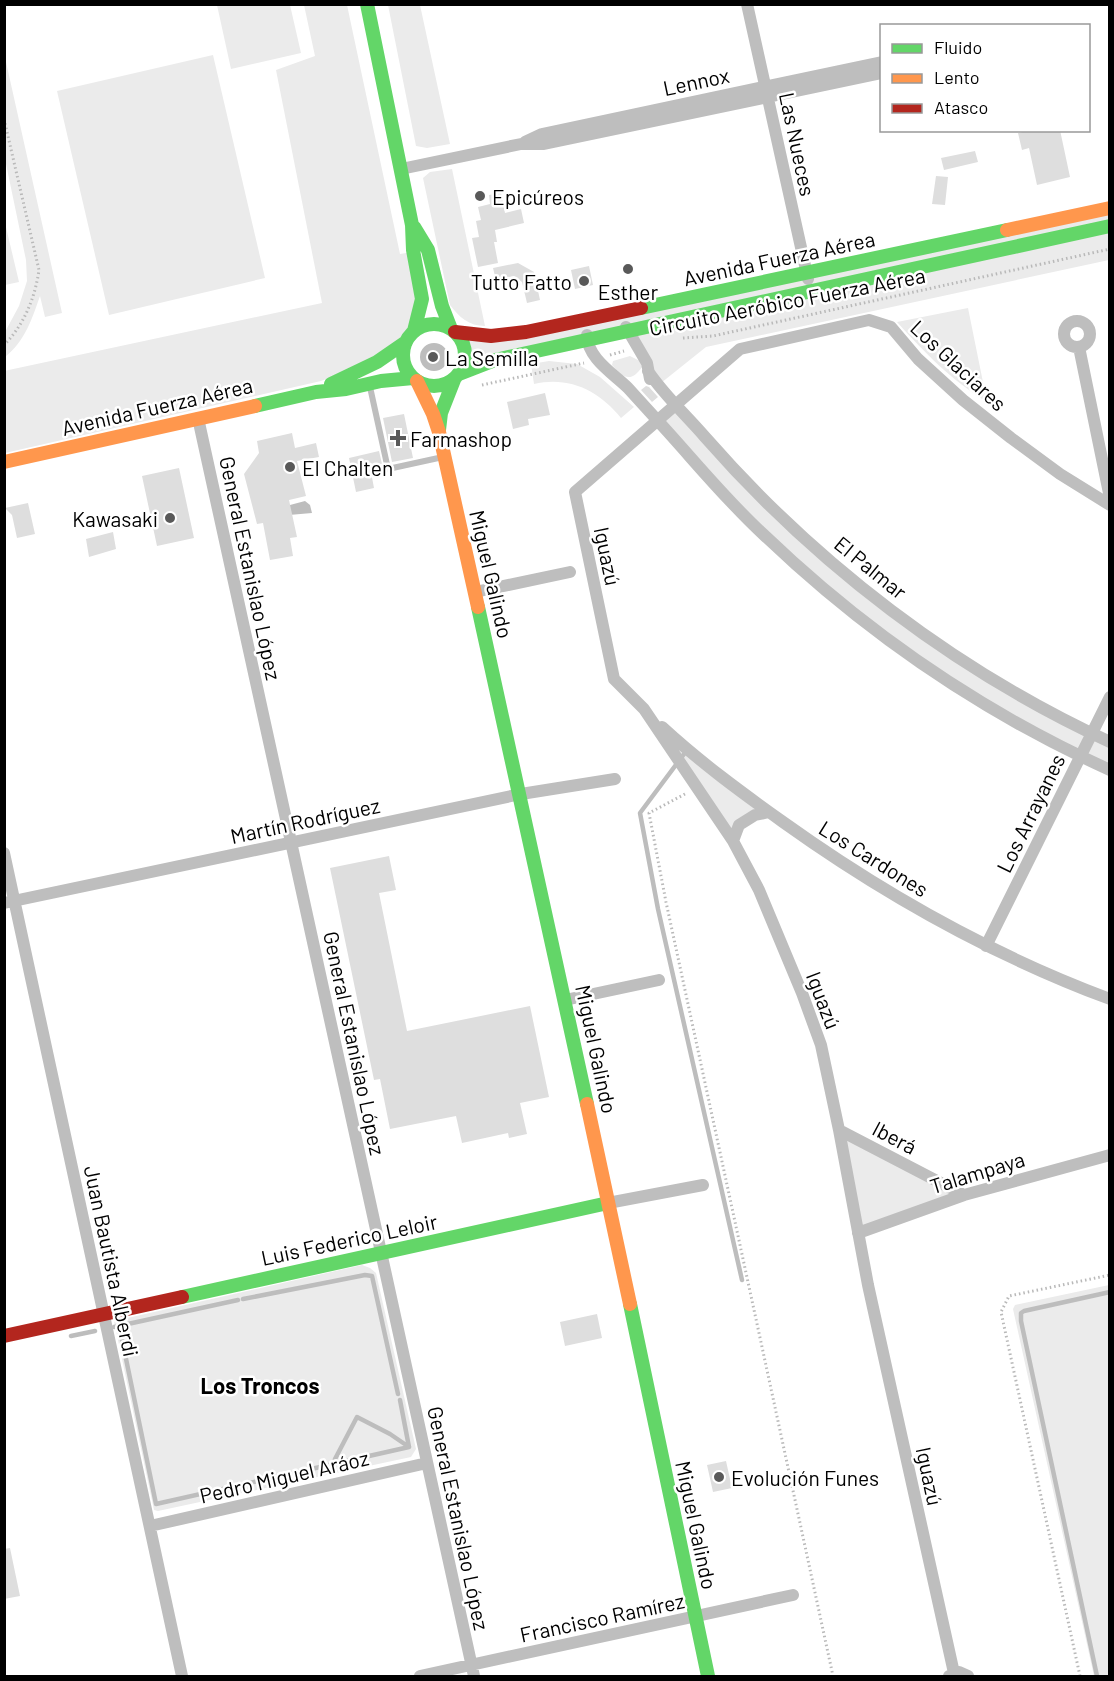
<svg xmlns="http://www.w3.org/2000/svg" width="1114" height="1681" font-family="Barlow,sans-serif">
	<style>
		.green { fill: #ebebeb }
		.water { fill: #bdbdbd }
		.lines { fill: none; stroke-linecap: round; stroke-linejoin: round }
		.stream { stroke: #bdbdbd; stroke-width: 4.5 }
		.building { fill: #dedede }
		.path { stroke: #b9b9b9; stroke-width: 3; stroke-dasharray: 1.5 3; stroke-linecap: butt }
		.lane { stroke: #bebebe; stroke-width: 6 }
		.street { stroke: #bebebe; stroke-width: 12 }
		.fast { stroke: #63d668; stroke-width: 14 }
		.slow { stroke: #ff974d; stroke-width: 14 }
		.jam { stroke: #b3261e; stroke-width: 14 }
		.poi-dot { fill: #595959; stroke: #fff; stroke-width: 2 }
		.labels { text-anchor: middle; dominant-baseline: central; stroke-width: 5; stroke-linejoin: round; paint-order: stroke }
		.street-label { font-size: 21px; fill: #000; stroke: #fff }
		.poi-label { font-size: 21px; fill: #000; stroke: #fff; text-anchor: start }
		.neighbourhood-label { font-size: 22px; font-weight: bold; fill: #000; stroke: #fff }
	</style>
	<rect width="100%" height="100%" fill="#fff"/>
	<path class="green" d="M217 5H290L301 53 231 69Z
		M304 5H347L400 254 412 252 418 298 408 328 396 344 359 366 321 381 5 453 4 371 322 303 276 70 315 56Z
		M388 5H420L450 144 427 148 416 146Z
		M4 53 62 313 45 317 40 296C32 319 25 341 5 357V332L19 306 27 281 26 260 5 159Z
		M213 55 265 278 109 315 57 91Z
		M452 169 485 326C469 326 459 317 450 305L423 178 430 172Z
		M1109 208V260L706 347 661 383 628 331 464 366 466 356 461 339Z
		M5 223 19 282 5 285H4Z
		M968 308 987 402C950 379 926 354 897 322Z
		M630 356 640 361 642 367C631 383 623 378 612 365L613 361Z
		M549 361 577 364 600 377 634 407 621 418C599 391 570 376 534 384L531 364Z
		M676 404 780 515 959 658 1109 742V770L1012 720 821 587 657 420Z
		M644 709 769 812 755 815 733 841Z
		M839 1130 964 1195 858 1233Z
		M362 1265 370 1268 376 1273 416 1449 411 1457 158 1511 154 1510 114 1321Z
		M1109 1285 1110 1676H1094L1013 1309 1015 1305Z"/>
	<path class="water" d="M420 357a14 14 0 1 1 28 0a14 14 0 1 1-28 0Z
		M305 501 310 505 312 513 289 515 288 507 290 505Z"/>
	<g class="lines">
		<path class="stream" d="M687 750 640 813 658 909 742 1280
			M243 1299 365 1275 372 1276 398 1394
			M119 1325 156 1504 409 1447
			M114 1327 238 1300
			M71 1336 95 1331
			M400 1400 409 1447
			M335 1459 357 1417 390 1434 409 1447
			M1097 1676 1021 1321V1313L1024 1311 1110 1292"/>
	</g>
	<path class="building" d="M1031 130H1060L1070 177 1037 185 1029 148 1022 150 1018 133Z
		M975 151 978 162 944 170 941 158Z
		M936 176 948 177 945 205 932 204Z
		M501 193 505 213 521 209 524 223 495 230 497 242H494L498 263 478 267 472 238 479 237 476 221 481 220 478 207 490 204 489 195Z
		M518 263 534 272 540 300 527 303 522 282 514 276 496 280 493 268Z
		M589 266 593 285 575 289 571 270Z
		M646 386 649 387 658 397 652 402 641 390Z
		M545 393 550 415 528 419 529 425 513 429 507 402Z
		M404 414 413 458 392 462 383 418Z
		M292 433 295 448 316 443 319 457 297 461 306 496 289 500 297 537 290 538 293 556 270 560 263 523 257 524 244 474 259 453 257 441Z
		M379 451 382 464 370 467 374 488 356 492 349 458Z
		M179 468 194 538 157 546 142 476Z
		M28 503 35 534 17 538 12 515 5 508Z
		M113 532 116 549 89 557 86 539Z
		M389 856 396 890 379 893 407 1031 530 1006 549 1097 520 1103 527 1134 509 1138 508 1133 462 1143 456 1116 390 1129 380 1079 374 1080 330 868Z
		M597 1314 602 1338 565 1346 560 1322Z
		M726 1461 732 1488 713 1492 707 1465Z
		M10 1548 20 1596 4 1599V1549Z"/>
	<g class="lines">
		<path class="path" d="M4 119 39 270C35 298 24 325 4 345
			M683 338 713 336 1110 249
			M610 355 624 351
			M482 385 584 363
			M685 794 649 813 666 902 833 1676
			M1080 1676 1001 1312 1009 1296 1110 1275"/>
		<path class="lane" d="M370 387 388 469 443 457"/>
		<path class="street" d="M747 4 808 279
			M525 142 542 134 882 62
			M401 169 521 144H544L882 73
			M1064 334a13 13 0 1 1 26 0a13 13 0 1 1-26 0Z
			M626 327 647 363 650 379
			M587 335C587 358 614 374 628 388 638 399 648 410 658 421 693 459 725 499 763 534 864 631 982 712 1110 770
			M1079 347 1110 498
			M648 371C663 394 687 416 705 437 816 564 956 671 1110 742
			M198 418 474 1676
			M475 592 570 572
			M662 727C700 762 741 792 783 822 885 895 992 955 1110 999
			M733 841 739 825 755 815 769 812
			M4 853 182 1676
			M4 903 521 794 615 779
			M986 946 1110 697
			M565 1000 659 980
			M839 1130 964 1195
			M608 1203 703 1185
			M858 1233 964 1195 1110 1155
			M150 1526 427 1463
			M954 1673 868 1285 839 1130 821 1045 802 993 759 890 733 841 644 709 614 679 575 492 740 349 869 320 891 327 918 359 963 400 1011 438 1060 474 1110 505
			M420 1676 793 1595
			M949 1676 959 1672 968 1676"/>
		<path class="fast" d="M367 4 412 225 413 250 422 299 414 331
			M414 227 428 250 442 306 451 329
			M641 308 1007 230
			M403 355a31 31 0 1 1 62 0a31 31 0 1 1-62 0Z
			M459 374 495 360 1110 226
			M331 384 377 362 406 342
			M255 406 316 392 346 389 381 381 413 378
			M439 430 441 413 454 380
			M478 607 587 1104
			M182 1297 608 1203
			M630 1304 708 1676"/>
		<path class="slow" d="M1007 230 1110 208
			M417 381 433 414 439 432 478 607
			M4 462 255 406
			M587 1104 630 1304"/>
		<path class="jam" d="M455 332 491 336 526 332 641 308
			M4 1336 182 1297"/>
	</g>
	<g class="poi-dot">
		<circle cx="480" cy="196" r="6"/>
		<circle cx="628" cy="269" r="6"/>
		<circle cx="584" cy="281" r="6"/>
		<circle cx="433" cy="357" r="6"/>
		<path d="M395 429h6v6h6v6h-6v6h-6v-6h-6v-6h6z"/>
		<circle cx="290" cy="467" r="6"/>
		<circle cx="170" cy="518" r="6"/>
		<circle cx="719" cy="1477" r="6"/>
	</g>
	<g class="labels">
		<g class="street-label">
			<text transform="translate(696 81) rotate(-12)">Lennox</text>
			<text transform="translate(798 144) rotate(78)">Las Nueces</text>
			<text transform="translate(779 258) rotate(-12)">Avenida Fuerza Aérea</text>
			<text transform="translate(787 301) rotate(-11)">Circuito Aeróbico Fuerza Aérea</text>
			<text transform="translate(959 365) rotate(43)">Los Glaciares</text>
			<text transform="translate(157 406) rotate(-13)">Avenida Fuerza Aérea</text>
			<text transform="translate(608 556) rotate(78)">Iguazú</text>
			<text transform="translate(871 567) rotate(39)">El Palmar</text>
			<text transform="translate(251 568) rotate(78)">General Estanislao López</text>
			<text transform="translate(492 574) rotate(77)">Miguel Galindo</text>
			<text transform="translate(1030 813) rotate(-64)">Los Arrayanes</text>
			<text transform="translate(305 820) rotate(-12)">Martín Rodríguez</text>
			<text transform="translate(874 858) rotate(32)">Los Cardones</text>
			<text transform="translate(824 1000) rotate(69)">Iguazú</text>
			<text transform="translate(355 1043) rotate(78)">General Estanislao López</text>
			<text transform="translate(597 1049) rotate(78)">Miguel Galindo</text>
			<text transform="translate(895 1137) rotate(28)">Iberá</text>
			<text transform="translate(977 1172) rotate(-17)">Talampaya</text>
			<text transform="translate(349 1239) rotate(-12)">Luis Federico Leloir</text>
			<text transform="translate(112 1261) rotate(78)">Juan Bautista Alberdi</text>
			<text transform="translate(284 1476) rotate(-13)">Pedro Miguel Aráoz</text>
			<text transform="translate(930 1476) rotate(78)">Iguazú</text>
			<text transform="translate(459 1518) rotate(78)">General Estanislao López</text>
			<text transform="translate(697 1525) rotate(78)">Miguel Galindo</text>
			<text transform="translate(602 1617) rotate(-12)">Francisco Ramírez</text>
		</g>
		<g class="poi-label">
			<text x="492" y="196">Epicúreos</text>
			<text x="572" y="281" text-anchor="end">Tutto Fatto</text>
			<text x="628" y="291" text-anchor="middle">Esther</text>
			<text x="445" y="357">La Semilla</text>
			<text x="410" y="438">Farmashop</text>
			<text x="302" y="467">El Chalten</text>
			<text x="158" y="518" text-anchor="end">Kawasaki</text>
			<text x="731" y="1477">Evolución Funes</text>
		</g>
		<g class="neighbourhood-label">
			<text x="260" y="1385">Los Troncos</text>
		</g>
	</g>
	<rect width="1114" height="1681" fill="none" stroke="#000000" stroke-width="12"/>
	<rect x="880" y="24" width="210" height="108" fill="#ffffff" stroke="#999999" stroke-width="1.5"/>
	<rect x="892" y="44" width="30" height="9" fill="#63d668" stroke="#999999" stroke-width="1.5"/>
	<text x="934" y="54" font-size="18" fill="#000000">Fluido</text>
	<rect x="892" y="74" width="30" height="9" fill="#ff974d" stroke="#999999" stroke-width="1.5"/>
	<text x="934" y="84" font-size="18" fill="#000000">Lento</text>
	<rect x="892" y="104" width="30" height="9" fill="#b3261e" stroke="#999999" stroke-width="1.5"/>
	<text x="934" y="114" font-size="18" fill="#000000">Atasco</text>
</svg>
